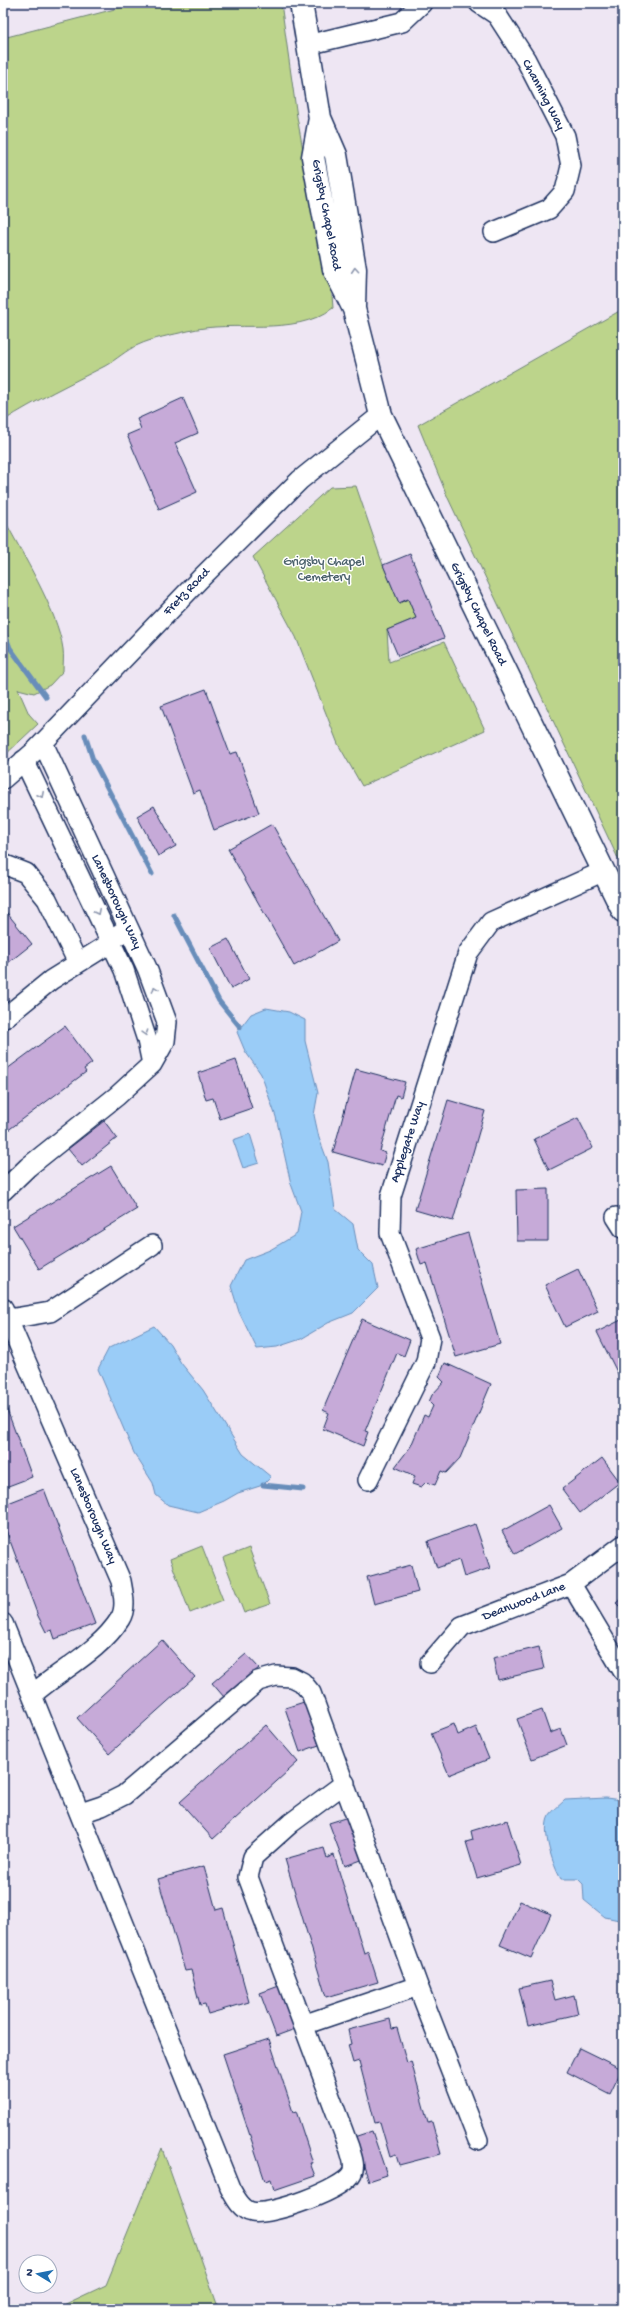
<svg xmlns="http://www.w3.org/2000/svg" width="626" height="2312" font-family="'Gochi Hand',sans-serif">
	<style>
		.green { fill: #bcd48b; stroke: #6c8274 }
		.water { fill: #9accf7; stroke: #678dba }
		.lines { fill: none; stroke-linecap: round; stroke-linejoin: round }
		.stream { stroke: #678dba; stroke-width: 5 }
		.building { fill: #c6aad8; stroke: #1b2f5e }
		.street-casing { stroke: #1b2f5e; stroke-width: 22 }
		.secondary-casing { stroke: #1b2f5e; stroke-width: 25 }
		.street { stroke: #fff; stroke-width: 19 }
		.secondary { stroke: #fff; stroke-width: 22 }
		.oneway { stroke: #8d97ae }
		.labels { text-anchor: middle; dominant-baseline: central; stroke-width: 3; stroke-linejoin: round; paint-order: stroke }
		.street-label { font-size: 13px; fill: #1b2f5e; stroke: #fff }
		.park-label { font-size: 13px; fill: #4b616c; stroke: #fff }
	</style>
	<rect width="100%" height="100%" fill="#eee6f3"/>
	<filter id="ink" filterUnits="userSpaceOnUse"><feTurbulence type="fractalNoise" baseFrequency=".025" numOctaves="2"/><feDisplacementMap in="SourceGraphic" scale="8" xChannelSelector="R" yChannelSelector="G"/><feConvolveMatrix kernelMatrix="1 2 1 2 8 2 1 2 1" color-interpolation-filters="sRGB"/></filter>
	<g filter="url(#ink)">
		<path class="green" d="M138 3H281L297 117 325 269 332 295 333 308C293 338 234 319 188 331 172 335 153 338 138 345 126 350 116 360 105 366 70 384 36 400 3 421V38Z
			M623 309V869L448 498 418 425Z
			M356 486 383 565 399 603 408 599 416 618 387 630 389 662 444 642 485 730 362 786 338 744 296 637 253 557 330 487Z
			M3 517C21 552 58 611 63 649 64 656 63 664 63 671L50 685 34 693 18 689 29 714 38 724 3 757Z
			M202 1546 223 1600 190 1613 170 1559Z
			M249 1548 270 1604 244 1613 223 1558Z
			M162 2148 217 2304 207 2309H55L106 2285Z"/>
		<path class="water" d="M266 1008 289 1012 305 1020V1041L318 1093 314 1115 319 1138 328 1162 335 1209 353 1224 358 1250 373 1265 378 1288 353 1313 328 1323 301 1339 277 1347 257 1349 239 1312 231 1286 244 1260 270 1250 297 1234 301 1211 291 1184 276 1117 261 1074 245 1051 237 1032 251 1014Z
			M250 1134 259 1163 243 1168 233 1140Z
			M154 1326 170 1344 181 1363 203 1390 243 1454 271 1477 263 1485 238 1493 224 1501 198 1512 168 1505 156 1495 153 1483 134 1453 98 1369 109 1348Z
			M606 1798 621 1800 623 1802V1917L619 1920 605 1917 584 1900 583 1884 578 1879H561C553 1866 541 1830 549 1816 553 1810 560 1805 565 1800Z"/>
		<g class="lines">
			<path class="stream" d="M3 606 4 631 10 648 46 697
				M85 735 93 760 152 874
				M174 915 219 1001 240 1027
				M263 1485 303 1489"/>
		</g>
		<path class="building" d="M183 398 198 433 175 443 197 492 159 509 127 435 141 429 137 419Z
			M410 554 444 638 398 656 387 630 416 618 408 599 399 603 383 565Z
			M206 689 230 754 237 752 259 813 214 830 200 790 193 793 161 706Z
			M154 806 176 846 158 856 137 816Z
			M272 824 338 941 294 966 228 849Z
			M3 908 32 944 3 967Z
			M228 939 249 979 231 989 210 948Z
			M65 1026 92 1063 84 1069 86 1072 3 1134V1072Z
			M236 1060 252 1108 220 1119 213 1098 206 1100 198 1073Z
			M356 1069 405 1082 401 1097 396 1095 380 1151 386 1153 382 1166 333 1152Z
			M448 1100 485 1111 453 1221 415 1210Z
			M578 1118 593 1148 549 1170 534 1139Z
			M104 1121 117 1138 82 1166 68 1149Z
			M111 1166 137 1209 39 1269 13 1226Z
			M548 1189V1241H517L516 1190Z
			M468 1233 500 1344 456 1357 427 1263 421 1265 416 1249Z
			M578 1269 598 1311 565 1327 545 1285Z
			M362 1319 410 1340 404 1356 397 1353 365 1431 368 1432 363 1446 323 1429 329 1413 323 1410Z
			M623 1319V1379L621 1380 597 1332Z
			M445 1363 491 1384 460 1458 446 1473 441 1471 435 1485 426 1482 421 1487 412 1484 415 1476 395 1467 411 1446 424 1415 428 1417 433 1406 429 1402 432 1395 444 1382 439 1377Z
			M3 1399 32 1477 3 1488Z
			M602 1458 620 1482 580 1513 562 1489Z
			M44 1489 95 1624 55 1639 52 1630 46 1632 38 1616 3 1522V1505Z
			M549 1505 562 1528 515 1554 502 1531Z
			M475 1524 490 1568 464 1577 459 1560 437 1568 428 1541Z
			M411 1565 418 1592 374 1604 367 1577Z
			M623 1597V1610L616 1603Z
			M162 1640 195 1677 109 1754 77 1718Z
			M539 1647 544 1669 498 1680 493 1658Z
			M246 1654 259 1668 224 1697 212 1683Z
			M304 1702 319 1745 300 1752 285 1708Z
			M542 1710 550 1733 561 1729 567 1745 532 1759 517 1719Z
			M454 1724 458 1735 476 1727 489 1759 449 1775 431 1733Z
			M266 1725 298 1762 213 1839 180 1802Z
			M348 1817 364 1859 345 1866 329 1823Z
			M507 1820 521 1865 477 1878 466 1842 473 1840 471 1831Z
			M324 1848 327 1858 334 1855 364 1953 368 1951 378 1982 326 1997 285 1859Z
			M204 1866 216 1910 223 1908 249 2002 208 2014 205 2004 200 2005 191 1970 185 1971 158 1879Z
			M520 1901 551 1914 531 1958 500 1945Z
			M550 1981 555 2000 574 1995 578 2014 528 2026 519 1988Z
			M279 1986 295 2029 276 2036 260 1993Z
			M390 2019 392 2029 397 2028 407 2063 411 2061 428 2123 432 2122 441 2154 399 2165 396 2155 390 2157 380 2122 375 2123 359 2061 353 2063 348 2045 351 2044 348 2030Z
			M269 2039 293 2112 296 2111 313 2163H310L315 2176 274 2190 271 2179 265 2181 223 2054Z
			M579 2048 622 2069 610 2094 567 2072Z
			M372 2131 387 2175 369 2181 354 2137Z"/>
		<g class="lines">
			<defs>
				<path id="street" d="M479 3 497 15 526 60 565 136 571 166 565 191 549 209 494 232
					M307 45 402 22 422 3
					M24 760 124 970 147 1040 152 1064
					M3 779 35 751 200 579 300 480 381 415
					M3 864 26 873 47 899 78 963
					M3 1019 51 980 112 942 120 933
					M3 1191 28 1167 117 1096 152 1064 165 1041 167 1022 147 968 43 743
					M616 1217 623 1228
					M3 1308 121 1581C123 1593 127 1608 120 1619 100 1651 60 1670 32 1695
					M3 1320 50 1312 152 1245
					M368 1480 426 1362 430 1338 390 1233 391 1196 468 953 491 922 604 871
					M571 1584 623 1671
					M3 1623 230 2188C235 2197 241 2210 252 2212 270 2216 344 2190 352 2173 356 2165 351 2155 349 2147L248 1877 253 1857 291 1823 345 1783
					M430 1663 462 1626 571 1584 623 1545
					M81 1813 102 1806 124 1795 258 1681 276 1676 292 1677 302 1682 311 1693 418 1986 478 2140
					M303 2025 418 1986"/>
				<path id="secondary" d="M301 3 320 118 336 155 355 269 354 307
					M320 118 313 157 334 269 354 309 381 415 623 911"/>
			</defs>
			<use href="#street" class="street-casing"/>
			<use href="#secondary" class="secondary-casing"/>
			<use href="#street" class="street"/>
			<use href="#secondary" class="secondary"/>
		</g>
		<defs><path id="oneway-chevron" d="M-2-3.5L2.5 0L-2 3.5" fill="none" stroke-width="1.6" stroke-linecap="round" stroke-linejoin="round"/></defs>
		<g class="oneway">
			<use href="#oneway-chevron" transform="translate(355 270) rotate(-94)"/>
			<use href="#oneway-chevron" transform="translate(41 795) rotate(64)"/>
			<use href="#oneway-chevron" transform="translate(97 912) rotate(64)"/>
			<use href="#oneway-chevron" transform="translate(155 989) rotate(-110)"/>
			<use href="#oneway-chevron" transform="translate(145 1033) rotate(72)"/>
		</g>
	</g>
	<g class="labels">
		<g class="street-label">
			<text transform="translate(543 95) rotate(62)">Channing Way</text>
			<text transform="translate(326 215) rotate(79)">Grigsby Chapel Road</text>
			<text transform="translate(187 592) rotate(-46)">Fretz Road</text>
			<text transform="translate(478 614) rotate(64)">Grigsby Chapel Road</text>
			<text transform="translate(116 902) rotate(65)">Lanesborough Way</text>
			<text transform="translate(408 1142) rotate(-72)">Applegate Way</text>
			<text transform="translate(93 1516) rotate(67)">Lanesborough Way</text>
			<text transform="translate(524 1602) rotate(-21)">Deanwood Lane</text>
		</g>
		<g class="park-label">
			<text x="324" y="562">Grigsby Chapel<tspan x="324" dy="15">Cemetery</tspan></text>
		</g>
	</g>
	<rect width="626" height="2312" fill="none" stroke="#fff" stroke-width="16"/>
	<rect x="8" y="8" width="610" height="2296" fill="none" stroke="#1b2f5e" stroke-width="1.5" filter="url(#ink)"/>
	<g transform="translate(38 2274) rotate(280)"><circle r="19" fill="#ffffff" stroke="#a4acbf"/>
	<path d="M0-3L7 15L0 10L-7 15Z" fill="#1f6fb2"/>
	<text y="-6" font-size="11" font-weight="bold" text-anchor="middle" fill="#1b2f5e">N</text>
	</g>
</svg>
